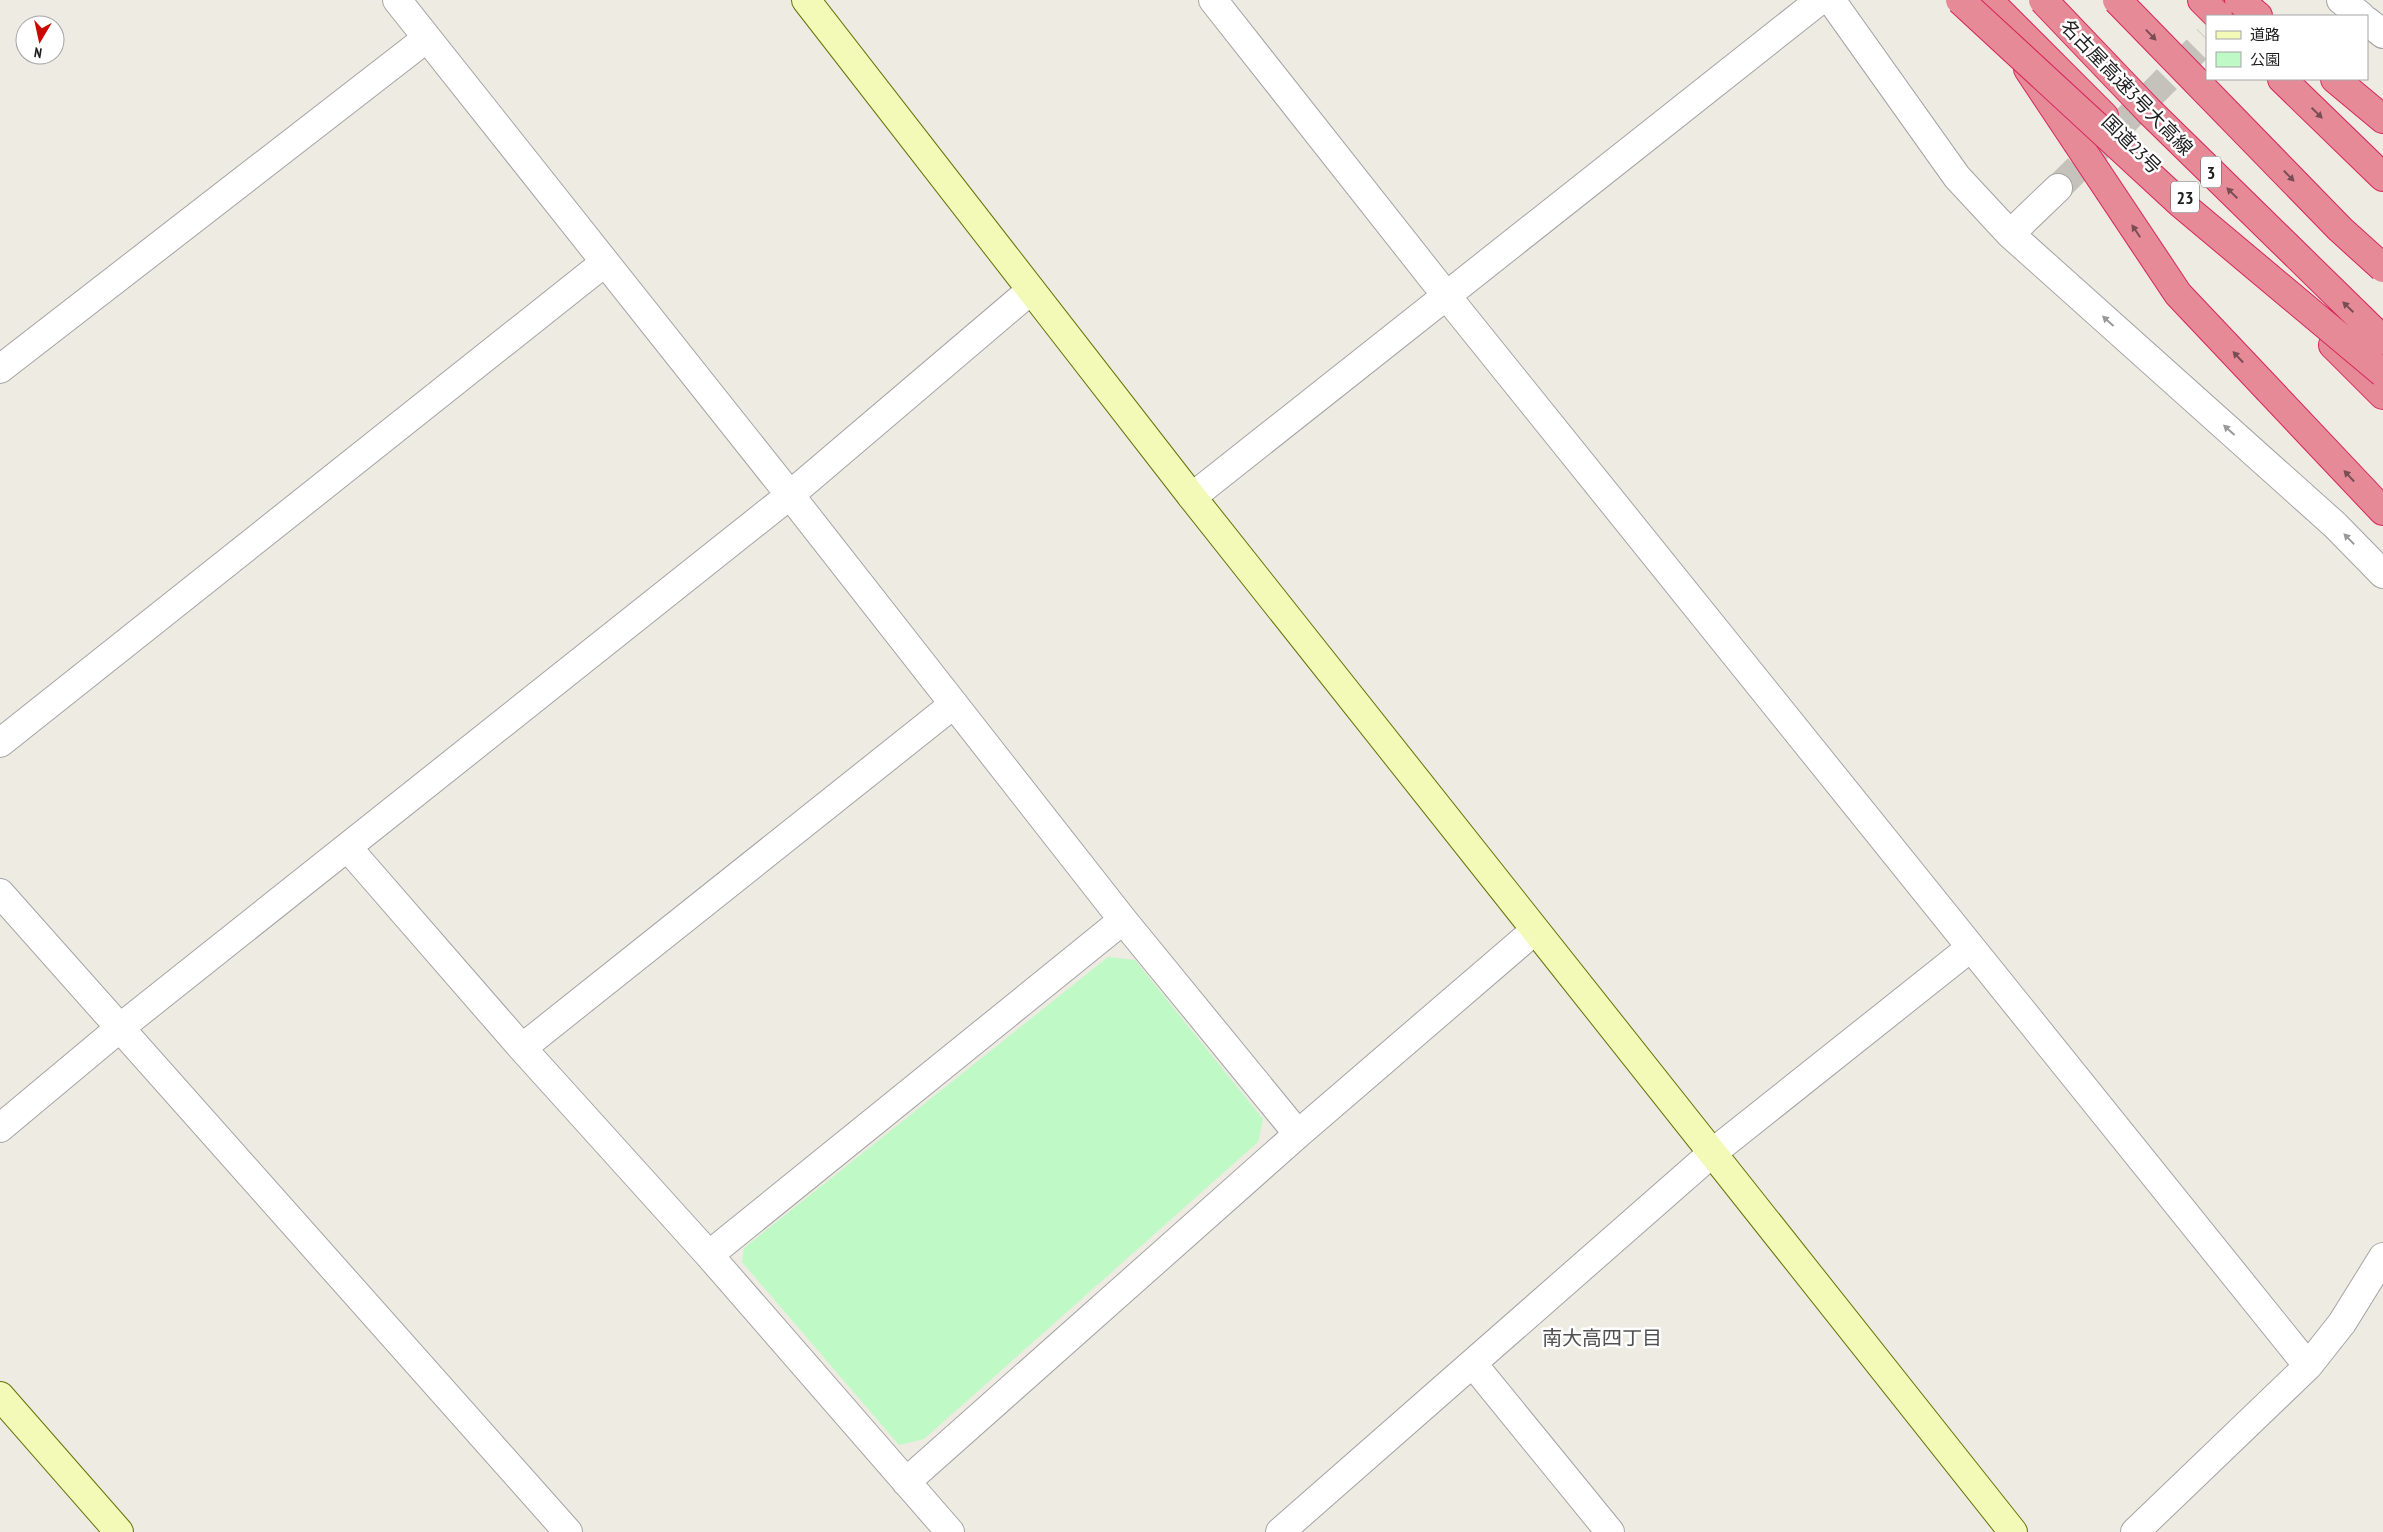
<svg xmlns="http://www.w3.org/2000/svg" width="2383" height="1532" font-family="'PT Sans Narrow','Noto Sans JP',sans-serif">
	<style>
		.park { fill: #bff9c6 }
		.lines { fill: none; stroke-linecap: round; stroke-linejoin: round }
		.street-tunnel { stroke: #c4c2bb; stroke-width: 28; stroke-dasharray: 28 14; stroke-linecap: butt }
		.street-casing { stroke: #a4a4a4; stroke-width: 30 }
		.secondary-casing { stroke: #637305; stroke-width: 30 }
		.highway-casing { stroke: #d8245a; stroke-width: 30 }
		.street { stroke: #fff; stroke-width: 28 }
		.secondary { stroke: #f3f9b6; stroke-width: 28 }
		.highway { stroke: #e68a97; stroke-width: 28 }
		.highway-bridge-casing { stroke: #d8245a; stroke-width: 30; stroke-linecap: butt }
		.highway-bridge { stroke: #e68a97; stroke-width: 28 }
		.oneway { fill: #774e54 }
		.oneway2 { fill: #999 }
		.labels { text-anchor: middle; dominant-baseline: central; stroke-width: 5; stroke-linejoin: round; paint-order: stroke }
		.shield { fill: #fff; stroke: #616161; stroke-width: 1 }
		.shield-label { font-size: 18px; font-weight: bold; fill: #1d1d1d }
		.street-label { font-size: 19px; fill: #1d1d1d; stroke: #fff }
		.neighbourhood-label { font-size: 20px; fill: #505050; stroke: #fff }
	</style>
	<rect width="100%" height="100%" fill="#eeebe3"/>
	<path class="park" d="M1108 957 1135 960 1263 1119 1258 1142 924 1439 899 1445 742 1262 744 1248Z"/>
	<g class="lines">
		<path class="street-tunnel" d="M2058 188 2207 39"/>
		<defs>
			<path id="street" d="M397 0 790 495 1123 920 1298 1134
				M1213 0 1445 294 2308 1366
				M1831 0 1957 177 2010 234 2335 525 2383 574
				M2341 0 2361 16
				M2367 21 2383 34
				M2010 234 2058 188
				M0 369 427 38
				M1192 497 1820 0
				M0 743 604 263
				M348 848 522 1048 709 1255 950 1532
				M0 893 568 1532
				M522 1048 954 704
				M0 1128 121 1027 790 495 1031 290
				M709 1255 1123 920
				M1473 1364 1610 1532
				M906 1482 1298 1134 1534 931
				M1280 1532 1711 1154 1970 948
				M2135 1532 2308 1366 2342 1323 2383 1257"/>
			<path id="secondary" d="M806 0 1192 497 2013 1532
				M0 1396 119 1532"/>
			<path id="highway" d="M1988 0 2104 116
				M2202 0 2218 16
				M2239 0 2258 16
				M2028 69 2178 294 2383 511
				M2282 79 2383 177
				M2335 79 2383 119
				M2333 345 2383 395"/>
		</defs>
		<use href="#street" class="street-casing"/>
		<use href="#secondary" class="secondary-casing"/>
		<use href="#highway" class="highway-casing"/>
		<use href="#street" class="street"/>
		<use href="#secondary" class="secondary"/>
		<use href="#highway" class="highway"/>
		<defs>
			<path id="highway-bridge" d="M1960 0 2180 203 2383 373
				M2043 0 2149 111 2383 340
				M2117 0 2340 229 2383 268"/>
		</defs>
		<use href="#highway-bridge" class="highway-bridge-casing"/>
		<use href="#highway-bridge" class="highway-bridge"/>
	</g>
	<defs><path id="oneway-solid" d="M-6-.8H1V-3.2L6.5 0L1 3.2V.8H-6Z" transform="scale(1.25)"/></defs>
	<g class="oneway">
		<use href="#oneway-solid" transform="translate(2151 35) rotate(46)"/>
		<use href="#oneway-solid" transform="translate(2317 113) rotate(44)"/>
		<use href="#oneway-solid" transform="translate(2289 176) rotate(46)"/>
		<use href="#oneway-solid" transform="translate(2232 193) rotate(-135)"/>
		<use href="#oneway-solid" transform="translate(2136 231) rotate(-124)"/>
		<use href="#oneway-solid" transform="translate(2348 307) rotate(-136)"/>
		<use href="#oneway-solid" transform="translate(2238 357) rotate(-133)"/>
		<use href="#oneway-solid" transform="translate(2349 476) rotate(-133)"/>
	</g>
	<g class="oneway2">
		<use href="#oneway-solid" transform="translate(2108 321) rotate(-138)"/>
		<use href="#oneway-solid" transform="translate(2229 430) rotate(-138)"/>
		<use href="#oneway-solid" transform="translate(2349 539) rotate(-134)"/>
	</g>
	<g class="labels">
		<g class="shield">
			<rect x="2201" y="156.5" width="20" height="31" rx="4"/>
			<rect x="2171" y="181.5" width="28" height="31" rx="4"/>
		</g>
		<g class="shield-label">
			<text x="2211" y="172">3</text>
			<text x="2185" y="197">23</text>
		</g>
		<g class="street-label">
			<text transform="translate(2127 87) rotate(46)">名古屋高速3号大高線</text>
			<text transform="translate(2132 144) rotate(45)">国道23号</text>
		</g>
		<g class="neighbourhood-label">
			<text x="1602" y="1338">南大高四丁目</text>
		</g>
	</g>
	<rect x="2206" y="15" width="162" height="65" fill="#ffffff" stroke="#a5a5a5"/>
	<rect x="2216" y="31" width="25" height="8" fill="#f3f9b6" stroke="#a5a5a5"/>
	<text x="2250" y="40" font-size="15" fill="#1d1d1d">道路</text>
	<rect x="2216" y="52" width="25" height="15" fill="#bff9c6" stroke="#a5a5a5"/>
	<text x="2250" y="65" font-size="15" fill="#1d1d1d">公園</text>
	<g transform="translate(40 40) rotate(189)"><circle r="24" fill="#ffffff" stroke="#a5a5a5"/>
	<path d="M0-4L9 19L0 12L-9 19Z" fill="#ca0800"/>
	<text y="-8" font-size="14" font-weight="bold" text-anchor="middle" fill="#1d1d1d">N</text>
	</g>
</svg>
